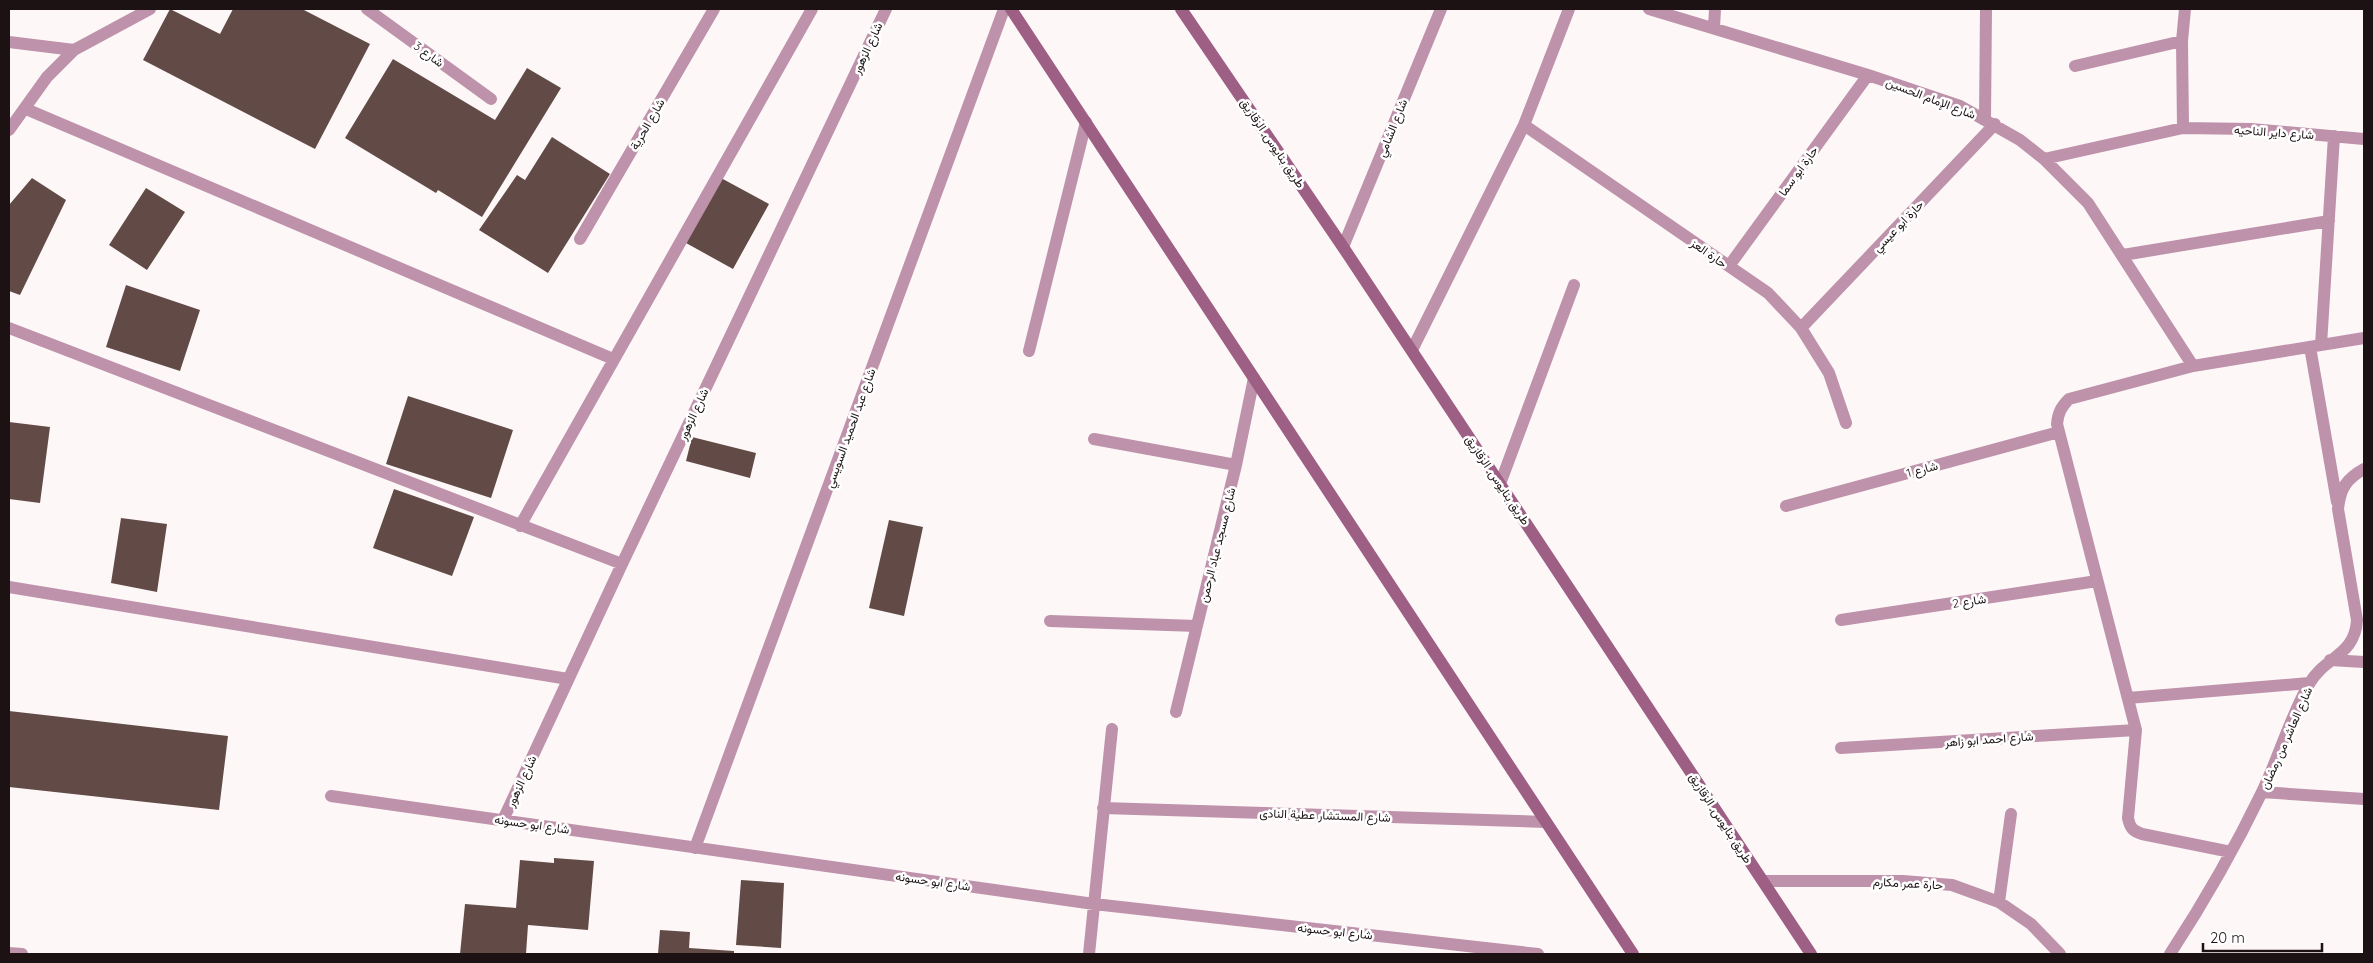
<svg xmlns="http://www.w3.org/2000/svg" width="2373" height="963" font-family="Quicksand,Vazirmatn,sans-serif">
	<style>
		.building { fill: #624b47 }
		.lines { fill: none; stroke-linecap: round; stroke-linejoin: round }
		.street { stroke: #be92aa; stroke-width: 12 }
		.secondary { stroke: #9e5f84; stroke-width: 12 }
		.labels { text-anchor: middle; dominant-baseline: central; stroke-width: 5; stroke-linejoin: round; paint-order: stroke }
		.street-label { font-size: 12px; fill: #1c1214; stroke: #fff }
	</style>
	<rect width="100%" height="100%" fill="#fdf7f8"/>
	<path class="building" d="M170 9 220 34 233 9H302L370 44 315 149 143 60Z
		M393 59 495 120 527 68 561 88 482 217 438 190 436 193 345 138Z
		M552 137 610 174 548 273 479 230 517 175 525 180Z
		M32 178 66 200 20 295 9 291V205Z
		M721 178 769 204 733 269 686 243Z
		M146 188 185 212 147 270 109 245Z
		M126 285 200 310 180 371 106 347Z
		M408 396 513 430 491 498 386 464Z
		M9 422 50 427 40 503 9 499Z
		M692 437 756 453 750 478 686 461Z
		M394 489 474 517 452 576 373 548Z
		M121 518 167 524 157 592 111 583Z
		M889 520 923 527 904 616 869 608Z
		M9 711 228 736 219 810 9 787Z
		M554 858 594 861 588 930 528 925 526 954H460L465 904 516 908 520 860 554 863Z
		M741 880 784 883 781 948 736 945Z
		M660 930 690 932 689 948 734 951V954H658Z"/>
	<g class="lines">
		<path class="street" d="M367 9 491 99
			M1649 9 1868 75 1960 106 2020 140 2044 159 2088 203 2193 366
			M1714 28 1715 9
			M9 42 74 50
			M2075 66 2182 41
			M26 109 613 359
			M1985 119 1986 9
			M1524 125 1768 293 1801 328 1829 373 1846 423
			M2183 128 2182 41 2185 9
			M9 130 47 77 74 50 150 9
			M2044 159 2183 128 2251 129 2364 139
			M580 239 714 9
			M1343 247 1441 9
			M2123 255 2329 221
			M1729 266 1868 75
			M9 328 622 564
			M1801 328 1995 124
			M2321 345 2334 136
			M2310 347 2337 502
			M1412 350 1524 125 1569 9
			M1029 351 1086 122
			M1094 439 1236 465
			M1500 484 1574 285
			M1786 506 2059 432
			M520 526 812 9
			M9 587 568 679
			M1841 620 2097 581
			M1050 621 1197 626
			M2330 660 2364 662
			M2128 698 2309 683
			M1176 712 1236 465 1254 378
			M1841 748 2136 730
			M2262 792 2364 799
			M331 796 1094 904 1538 954
			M1103 808 1546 822
			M503 820 622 564 886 9
			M695 848 1004 9
			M2231 852 2142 834C2133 831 2130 828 2128 818L2136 730 2057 424C2058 413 2061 407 2069 399L2193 366 2364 338
			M1763 881H1903L1952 885 1999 902 2031 924 2060 954
			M1999 902 2011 814
			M9 953 22 954
			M1089 954 1112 729
			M2170 954C2204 902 2235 848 2262 792 2279 757 2290 717 2309 684 2325 656 2355 656 2357 620L2338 509C2340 489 2346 479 2364 469"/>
		<path class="secondary" d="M1011 9 1633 954
			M1181 9 1343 247 1811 954"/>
	</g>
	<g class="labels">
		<g class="street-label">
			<text transform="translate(867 48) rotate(-65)">شارع الزهور</text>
			<text transform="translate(429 54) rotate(36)">شارع 3</text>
			<text transform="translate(1931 98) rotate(21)">شارع الإمام الحسين</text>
			<text transform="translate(647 124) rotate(-60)">شارع الحرية</text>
			<text transform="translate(1392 128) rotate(-68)">شارع الشامي</text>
			<text transform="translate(2274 132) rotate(4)">شارع داير الناحيه</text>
			<text transform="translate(1273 143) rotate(56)">طريق بنايوس, الزقازيق</text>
			<text transform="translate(1798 171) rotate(-54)">حارة ابو سما</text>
			<text transform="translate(1898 226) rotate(-46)">حارة ابو عيسي</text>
			<text transform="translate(1709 253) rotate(35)">حارة العز</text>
			<text transform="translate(693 414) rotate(-65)">شارع الزهور</text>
			<text transform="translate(850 428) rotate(-70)">شارع عبد الحميد السويسي</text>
			<text transform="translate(1922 469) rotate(-15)">شارع 1</text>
			<text transform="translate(1498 480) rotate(56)">طريق بنايوس, الزقازيق</text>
			<text transform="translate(1217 545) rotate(-76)">شارع مسجد عباد الرحمن</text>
			<text transform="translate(1969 601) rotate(-9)">شارع 2</text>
			<text transform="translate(2286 738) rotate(-66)">شارع العاشر من رمضان</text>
			<text transform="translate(1989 739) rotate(-4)">شارع احمد ابو زاهر</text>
			<text transform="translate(521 781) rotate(-65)">شارع الزهور</text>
			<text transform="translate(1325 815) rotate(2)">شارع المستشار عطية النادى</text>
			<text transform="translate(1721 818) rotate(57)">طريق بنايوس, الزقازيق</text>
			<text transform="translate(532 824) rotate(8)">شارع ابو حسونه</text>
			<text transform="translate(933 881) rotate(8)">شارع ابو حسونه</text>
			<text transform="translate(1908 883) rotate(3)">حارة عمر مكارم</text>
			<text transform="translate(1335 931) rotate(6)">شارع ابو حسونه</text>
		</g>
	</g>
	<rect width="2373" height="963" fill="none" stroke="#1c1214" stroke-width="20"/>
	<path d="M2203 943v8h119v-8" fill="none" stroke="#1c1214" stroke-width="2.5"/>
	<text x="2210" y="943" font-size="15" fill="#1c1214" stroke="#ffffff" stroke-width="4" paint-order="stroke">20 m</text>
</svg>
